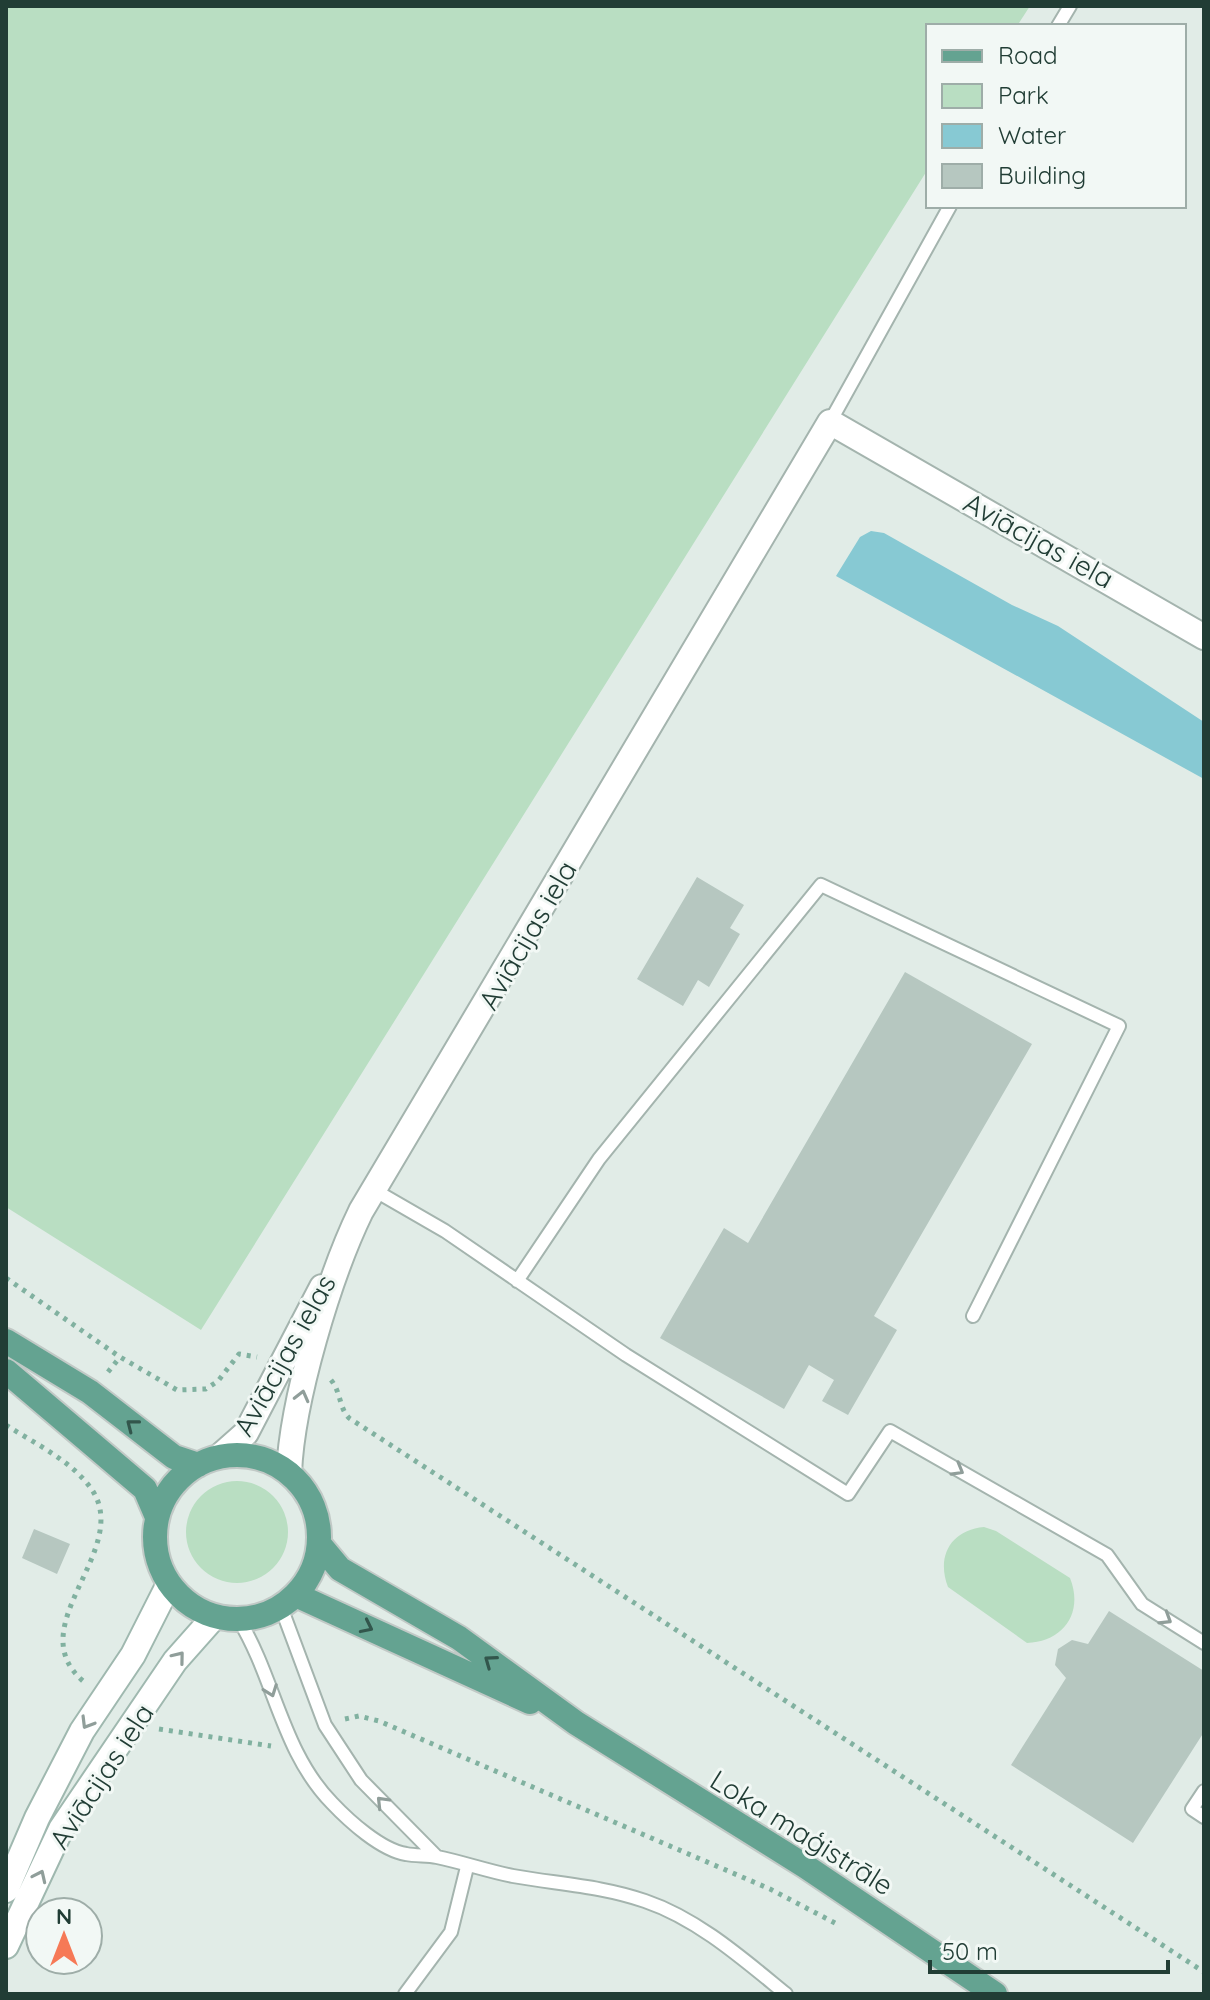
<svg xmlns="http://www.w3.org/2000/svg" width="1210" height="2000" font-family="Quicksand,sans-serif">
	<style>
		.green { fill: #b9dec2 }
		.water { fill: #87c9d3 }
		.building { fill: #b6c7c0 }
		.lines { fill: none; stroke-linecap: round; stroke-linejoin: round }
		.service-casing { stroke: #a4b4ae; stroke-width: 16 }
		.minor-casing { stroke: #a4b4ae; stroke-width: 28 }
		.secondary-casing { stroke: #9fb8af; stroke-width: 28 }
		.primary-casing { stroke: #c1c9c6; stroke-width: 28 }
		.path { stroke: #81b1a0; stroke-width: 5; stroke-dasharray: 4 6; stroke-linecap: butt }
		.service { stroke: #fff; stroke-width: 12 }
		.minor { stroke: #fff; stroke-width: 24 }
		.secondary { stroke: #fff; stroke-width: 24 }
		.primary { stroke: #64a391; stroke-width: 24 }
		.oneway { stroke: #909e9a }
		.oneway2 { stroke: #32564c }
		.labels { text-anchor: middle; dominant-baseline: central; stroke-width: 6; stroke-linejoin: round; paint-order: stroke }
		.street-label { font-size: 28px; fill: #213d35; stroke: #f2f8f5 }
	</style>
	<rect width="100%" height="100%" fill="#e1ece7"/>
	<path class="green" d="M6 6H1030L1017 26H928V169L201 1330 6 1207Z
		M186 1532a51 51 0 1 1 102 0a51 51 0 1 1-102 0Z
		M984 1527 996 1531 1070 1578C1084 1613 1063 1642 1027 1643L948 1587C936 1556 951 1530 984 1527Z"/>
	<path class="water" d="M871 531 884 533 1012 605 1058 626 1204 722V779L836 576 860 537Z"/>
	<path class="building" d="M697 877 744 905 730 928 740 934 709 987 698 980 683 1006 637 979Z
		M905 972 1032 1044 874 1316 897 1330 848 1415 822 1401 834 1380 809 1365 784 1409 660 1338 724 1228 748 1243Z
		M34 1529 70 1544 57 1574 22 1558Z
		M1109 1611 1204 1671V1732L1133 1843 1011 1765 1066 1678 1055 1665 1058 1649 1072 1640 1088 1644Z"/>
	<g class="lines">
		<defs>
			<path id="service" d="M1058 26 1070 6
				M830 422 950 206
				M374 1190 445 1231 626 1355 848 1494 890 1431 1107 1555 1142 1604 1204 1643
				M517 1281 599 1159 821 885 1119 1026 973 1316
				M281 1607 325 1725 361 1780 437 1857
				M239 1620C275 1679 282 1752 332 1803 349 1821 381 1850 406 1854 416 1856 427 1855 437 1857 462 1862 487 1871 513 1876 558 1884 602 1886 645 1901 698 1919 743 1959 786 1994
				M1204 1791 1192 1809 1204 1817
				M405 1994 451 1932 467 1867"/>
			<path id="minor" d="M220 1456 246 1433 322 1287
				M289 1473C292 1400 329 1277 361 1211L830 422 1204 637"/>
			<path id="secondary" d="M6 1890 37 1818 82 1731 133 1655 169 1584
				M6 1946 61 1829 175 1661 214 1617"/>
			<path id="primary" d="M6 1341 90 1392 174 1457 198 1465
				M6 1371 145 1489 157 1517
				M155 1537a82 82 0 1 1 164 0a82 82 0 1 1-164 0Z
				M320 1545 340 1569 459 1638 576 1723 805 1866 995 1994
				M296 1595 530 1702"/>
		</defs>
		<use href="#service" class="service-casing"/>
		<use href="#minor" class="minor-casing"/>
		<use href="#secondary" class="secondary-casing"/>
		<use href="#primary" class="primary-casing"/>
		<path class="path" d="M6 1278 120 1357 177 1390 206 1389 218 1381 239 1354 257 1357
			M108 1372 120 1357
			M331 1380C341 1392 339 1408 349 1418L1204 1972
			M6 1425C34 1443 70 1460 90 1487 136 1548 18 1625 83 1681
			M345 1719 359 1716 379 1721 770 1889 835 1923
			M159 1729 271 1746"/>
		<use href="#service" class="service"/>
		<use href="#minor" class="minor"/>
		<use href="#secondary" class="secondary"/>
		<use href="#primary" class="primary"/>
	</g>
	<defs><path id="oneway-chevron" d="M-2-3.5L2.5 0L-2 3.5" fill="none" stroke-width="1.6" stroke-linecap="round" stroke-linejoin="round" transform="scale(2)"/></defs>
	<g class="oneway">
		<use href="#oneway-chevron" transform="translate(302 1396) rotate(-76)"/>
		<use href="#oneway-chevron" transform="translate(958 1470) rotate(30)"/>
		<use href="#oneway-chevron" transform="translate(1166 1619) rotate(32)"/>
		<use href="#oneway-chevron" transform="translate(179 1657) rotate(-51)"/>
		<use href="#oneway-chevron" transform="translate(271 1691) rotate(70)"/>
		<use href="#oneway-chevron" transform="translate(87 1723) rotate(121)"/>
		<use href="#oneway-chevron" transform="translate(382 1802) rotate(-134)"/>
		<use href="#oneway-chevron" transform="translate(40 1876) rotate(-65)"/>
	</g>
	<g class="oneway2">
		<use href="#oneway-chevron" transform="translate(132 1425) rotate(-142)"/>
		<use href="#oneway-chevron" transform="translate(367 1627) rotate(26)"/>
		<use href="#oneway-chevron" transform="translate(490 1661) rotate(-144)"/>
	</g>
	<g class="labels">
		<g class="street-label">
			<text transform="translate(1039 540) rotate(29)">Aviācijas iela</text>
			<text transform="translate(527 935) rotate(-60)">Aviācijas iela</text>
			<text transform="translate(284 1355) rotate(-61)">Aviācijas ielas</text>
			<text transform="translate(101 1776) rotate(-57)">Aviācijas iela</text>
			<text transform="translate(802 1832) rotate(32)">Loka maģistrāle</text>
		</g>
	</g>
	<rect width="1210" height="2000" fill="none" stroke="#213d35" stroke-width="16"/>
	<rect x="926" y="24" width="260" height="184" fill="#f2f8f5" stroke="#9eada8" stroke-width="2"/>
	<rect x="942" y="50" width="40" height="12" fill="#64a391" stroke="#9eada8" stroke-width="2"/>
	<text x="998" y="64" font-size="24" fill="#213d35">Road</text>
	<rect x="942" y="84" width="40" height="24" fill="#b9dec2" stroke="#9eada8" stroke-width="2"/>
	<text x="998" y="104" font-size="24" fill="#213d35">Park</text>
	<rect x="942" y="124" width="40" height="24" fill="#87c9d3" stroke="#9eada8" stroke-width="2"/>
	<text x="998" y="144" font-size="24" fill="#213d35">Water</text>
	<rect x="942" y="164" width="40" height="24" fill="#b6c7c0" stroke="#9eada8" stroke-width="2"/>
	<text x="998" y="184" font-size="24" fill="#213d35">Building</text>
	<g transform="translate(64 1936)"><circle r="38" fill="#f2f8f5" stroke="#9eada8" stroke-width="2"/>
	<path d="M0-6L14 30L0 20L-14 30Z" fill="#f67956"/>
	<text y="-12" font-size="22" font-weight="bold" text-anchor="middle" fill="#213d35">N</text>
	</g>
	<path d="M930 1960v12h238v-12" fill="none" stroke="#213d35" stroke-width="4"/>
	<text x="942" y="1960" font-size="24" fill="#213d35" stroke="#f2f8f5" stroke-width="6" paint-order="stroke">50 m</text>
</svg>
